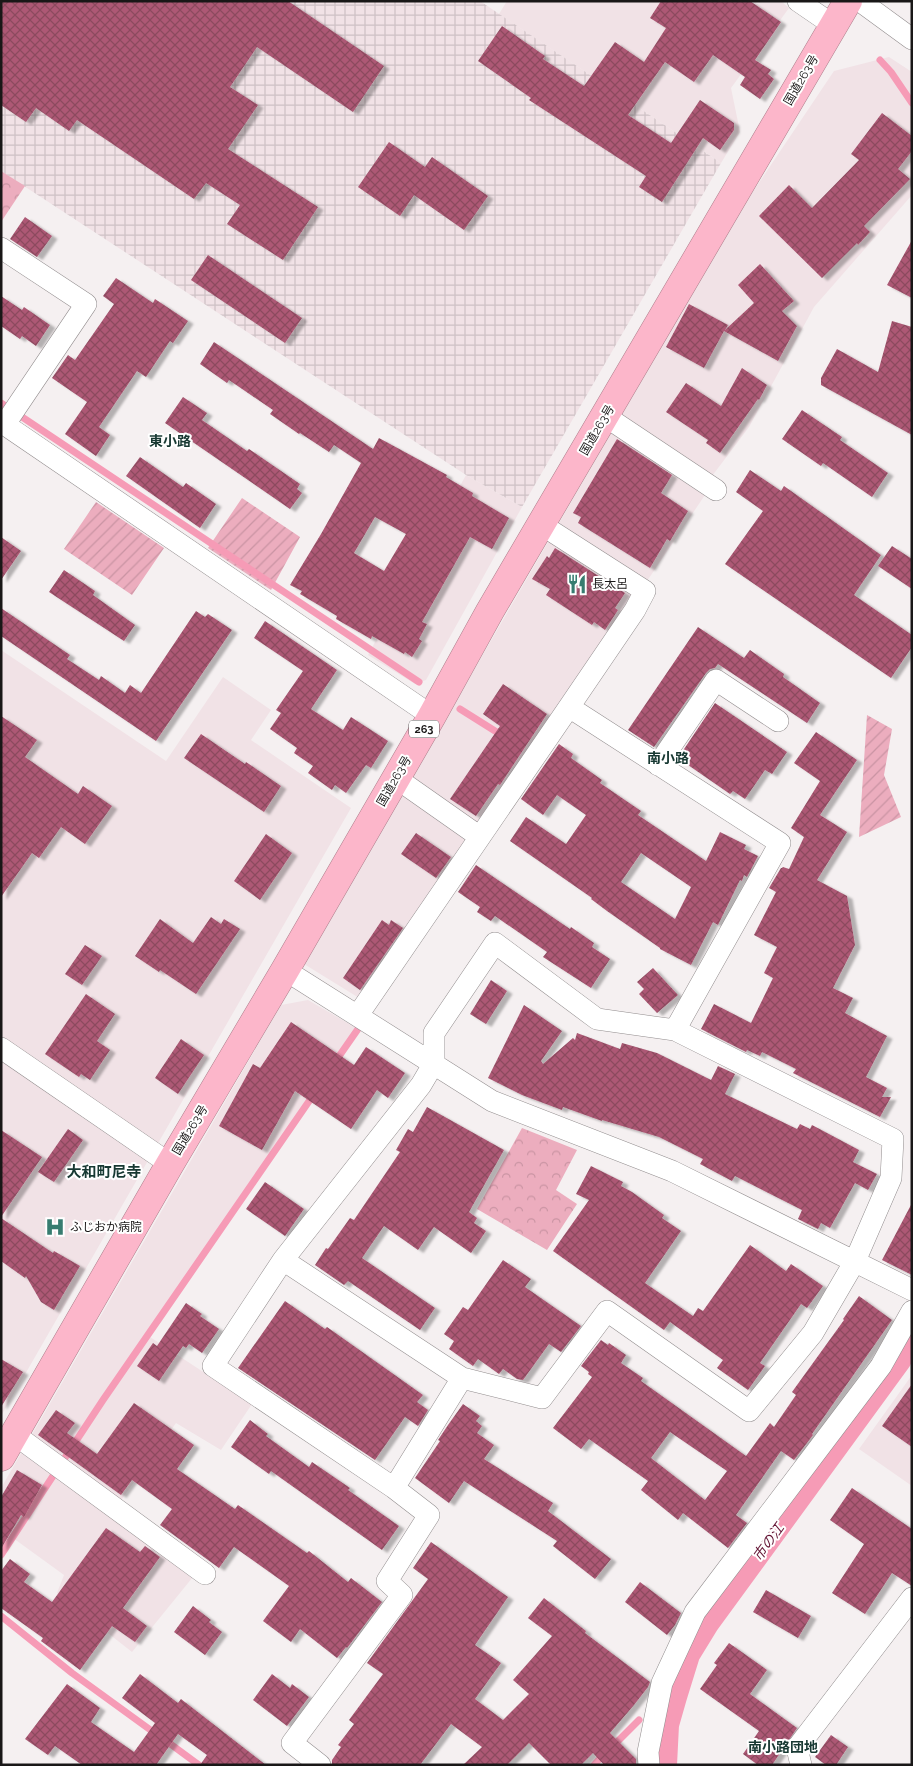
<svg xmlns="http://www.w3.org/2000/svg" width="913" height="1766" font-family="Raleway,'Noto Sans JP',sans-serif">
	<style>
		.built { fill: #f1e2e6 }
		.industrial { fill: url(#industrial-grid) }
		.forest { fill: url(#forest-crowns) }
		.garden { fill: url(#garden-furrows) }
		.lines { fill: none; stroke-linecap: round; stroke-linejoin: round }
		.stream { stroke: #f69bb6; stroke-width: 7 }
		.canal { stroke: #f69bb6; stroke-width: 22 }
		.building { fill: url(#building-cross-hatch); fill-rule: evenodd; filter: url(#shadow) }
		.minor-casing { stroke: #928d8e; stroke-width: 22 }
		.highway-casing { stroke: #ad7e8b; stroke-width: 29 }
		.minor { stroke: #fff; stroke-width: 21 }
		.highway { stroke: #fcb6ca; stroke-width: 28 }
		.labels { text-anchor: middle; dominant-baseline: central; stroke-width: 4; stroke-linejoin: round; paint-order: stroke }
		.shield { fill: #fff; stroke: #5e5d5d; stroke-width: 1 }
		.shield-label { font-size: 11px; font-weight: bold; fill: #191717 }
		.street-label { font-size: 12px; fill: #191717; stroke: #fff }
		.poi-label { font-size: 12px; fill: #191717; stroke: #fff; text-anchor: start }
		.neighbourhood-label { font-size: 14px; font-weight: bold; fill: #173832; stroke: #fff }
		.water-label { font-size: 14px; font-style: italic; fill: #641535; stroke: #fff }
		.quarter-label { font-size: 15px; font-weight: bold; fill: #173832; stroke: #fff }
	</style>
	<defs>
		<pattern id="industrial-grid" width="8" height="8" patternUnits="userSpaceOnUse" patternTransform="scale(1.25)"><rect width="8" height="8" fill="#f1e2e6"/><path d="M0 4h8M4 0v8" fill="none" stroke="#cec1c5"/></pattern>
		<pattern id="forest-crowns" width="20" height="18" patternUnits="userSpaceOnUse" patternTransform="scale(1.25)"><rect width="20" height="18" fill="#ecadbe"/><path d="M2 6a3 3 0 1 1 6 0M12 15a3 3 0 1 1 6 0" fill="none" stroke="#ca94a3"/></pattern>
		<pattern id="garden-furrows" width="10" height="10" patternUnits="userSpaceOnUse" patternTransform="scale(1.25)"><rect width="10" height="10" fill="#ecadbe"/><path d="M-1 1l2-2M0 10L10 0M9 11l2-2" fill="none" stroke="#ca94a3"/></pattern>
		<pattern id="building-cross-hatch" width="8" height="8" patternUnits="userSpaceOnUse" patternTransform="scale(1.25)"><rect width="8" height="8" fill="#ad5975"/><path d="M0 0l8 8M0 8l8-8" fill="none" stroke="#8c495f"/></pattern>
		<filter id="shadow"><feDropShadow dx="5.5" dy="3" stdDeviation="1" flood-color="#0004"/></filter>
	</defs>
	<rect width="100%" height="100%" fill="#f5f0f1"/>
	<path class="built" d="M507 1H781L789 8 731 88 740 132 721 163 499 14Z
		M889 57 912 72V195L814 307 749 427 703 488 707 492 364 1001 304 964 736 217 834 71Z
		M466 475 522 507 426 680 415 684 368 655Z
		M1 650 166 761 223 677 271 710 251 740 351 808 1 1416Z
		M308 1000 358 1029 147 1335 252 1404 221 1450 176 1423 112 1513 197 1572 132 1652 57 1593 64 1575 13 1538 1 1555V1488L281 1005Z
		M912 1375V1486L859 1449Z"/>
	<path class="industrial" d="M1 1H480L721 163 522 507 466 475 1 171Z"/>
	<path class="forest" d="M1 171 25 186 1 222Z
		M522 1128 577 1150 556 1190 577 1204 547 1250 477 1209Z"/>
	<path class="garden" d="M242 498 300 537 271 590 208 548Z
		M96 502 164 548 132 595 64 549Z
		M867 715 892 729 884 775 901 817 859 837Z"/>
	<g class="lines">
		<path class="stream" d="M880 60 891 72 912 103
			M1 403 419 682
			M460 709 503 736
			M335 1062 358 1029
			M1 1555 103 1400 314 1094
			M1 1616 72 1673 156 1734
			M165 1740 199 1765
			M612 1747 639 1720
			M594 1765 604 1754"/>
		<path class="canal" d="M666 1765 668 1725 676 1697 689 1655 708 1624 900 1361 912 1337"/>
	</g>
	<path class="building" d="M1 1H288L384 66 353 112 257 47 230 87 258 105 228 149 318 207 283 260 227 224 240 205 206 183 194 199 77 120 69 131 36 108 26 122 1 105Z
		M661 1H750L781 22 755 60 771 70 768 74 774 79 760 99 740 85 745 77 713 55 694 82 665 62 628 115 671 143 700 100 734 123V130L720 150 703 138 662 202 639 187 646 176 529 100 531 98 478 61 502 26 545 56 543 59 584 86 615 42 644 62 666 28 650 18Z
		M882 113 912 136V151L898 169 910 179 864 226 870 232 858 245 857 243 822 278 759 216 789 185 812 208 859 160 851 154Z
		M389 142 425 167 432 157 488 196 464 230 414 195 400 216 358 187Z
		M25 217 52 236 37 257 10 239Z
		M912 240V298L887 285Z
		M208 255 302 318 285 343 191 280Z
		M760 264 794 301 782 311 797 326 778 361 724 331 704 368 666 347 689 304 728 325 725 330 754 303 738 285Z
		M116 278 153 303 155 299 188 321 173 343 170 341 146 377 137 371 99 427 110 435 96 456 65 434 87 402 52 378 68 355 75 360 114 304 103 296Z
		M1 296 22 310 24 307 50 325 36 346 22 336 20 339 1 326Z
		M892 321 912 327V435L821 385V378L837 349 878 372Z
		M214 342 373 449 379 438 447 475 446 477 473 493 472 496 509 518 492 549 470 537 422 622 427 624 419 639 422 641 412 657 405 652 404 654 372 636 371 639 336 619 337 616 300 594 302 591 290 585 321 534 361 463 334 445 329 452 300 433 299 434 270 414 273 410 229 380 227 383 200 364ZM375 517 406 534 384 571 354 553Z
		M742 368 767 385 759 400 758 399 720 453 706 443 708 440 666 412 686 383 721 406Z
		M183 397 207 413 202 420 247 451 249 449 300 484 297 489 302 493 290 509 165 423Z
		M802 410 842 437 840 440 888 473 872 497 823 463 821 466 782 439Z
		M617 439 672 475 661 493 688 511 670 541 667 539 650 568 578 523 581 517 573 513Z
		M140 457 183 487 186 483 216 504 200 528 126 476Z
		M750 470 781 491 784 486 881 555 854 595 912 635V647L891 678 725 564 763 511 736 492Z
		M1 537 21 551 1 580Z
		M892 546 912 559V589L878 566Z
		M555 548 625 593 615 608 618 610 605 630 594 622 592 625 546 595 550 589 532 579 547 556 549 558Z
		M64 570 95 591 93 595 135 625 124 641 49 592Z
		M1 608 70 655 67 659 99 680 101 676 125 693 130 685 141 693 196 611 205 617 208 614 232 630 156 741 1 636Z
		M265 621 337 670 311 709 343 730 351 717 388 741 371 768 366 765 346 793 335 785 332 790 308 773 313 766 294 753 297 748 270 729 281 713 276 710 303 671 254 638Z
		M698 627 744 658 750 650 784 674 783 677 820 703 807 723 718 664 715 668 710 669 706 673 654 747 628 730Z
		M503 684 547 714 500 785 498 784 476 816 450 799 500 726 483 714Z
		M715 703 787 752 772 774 765 770 745 799 733 791 730 794 678 758Z
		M1 716 37 740 25 757 78 794 83 786 112 806 85 844 61 827 39 858 32 853 1 897Z
		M816 732 857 760 820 815 847 832 817 880 847 896 855 945 833 988 853 998 845 1013 887 1036 866 1077 887 1088 882 1097H891L880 1117 793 1073 796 1069 762 1052 760 1056 747 1050 746 1052 701 1029 714 1004 751 1023 773 978 764 973 777 947 754 935 776 892 769 888 781 868H782L783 867 789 869 804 837 791 828 820 781 794 763Z
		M201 734 245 764 246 762 281 786 264 812 184 758Z
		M559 744 573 754 571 758 602 780 600 783 641 811 638 815 706 861 720 832 746 845 744 849 758 856 747 877 744 875 742 881 740 880 718 925 713 922 691 965 660 949V948L607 911 591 899 592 898 510 841 526 817 566 844 586 815 557 795 543 815 521 799ZM641 853 691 887 675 919 621 882Z
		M416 833 451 857 436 878 401 854Z
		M266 834 292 853 260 900 234 881Z
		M476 865 570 929 571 927 594 943 592 947 610 959 591 988 543 957 547 952 495 916 491 921 477 912 480 907 458 892Z
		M211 917 221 924 224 919 240 929 196 994 160 970 159 972 135 956 160 919 193 943Z
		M382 920 389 925 391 920 403 928 360 990 343 978Z
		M85 945 102 956 82 985 65 974Z
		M653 968 678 995 657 1013 639 994 644 989 637 982Z
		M491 980 507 991 486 1024 470 1014Z
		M86 994 115 1014 97 1041 110 1050 90 1080 81 1074 79 1077 45 1054Z
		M524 1005 562 1031 541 1061 543 1064 573 1038 575 1040 577 1033 620 1049 622 1043 657 1053 711 1080 718 1066 735 1074 725 1094 797 1129 800 1124 810 1129 812 1125 859 1150 853 1162 877 1174 868 1190 855 1183 830 1228 821 1223 818 1229 798 1219 802 1210 735 1176 732 1181 700 1164 703 1159 659 1137 602 1120V1121L563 1107 562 1110 522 1095 488 1078Z
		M291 1022 354 1065 366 1047 405 1073 388 1098 377 1090 351 1129 295 1091 262 1150 219 1126 253 1064 260 1068Z
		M181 1039 204 1055 178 1094 155 1078Z
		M427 1107 504 1150 469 1212 477 1218 474 1223 486 1231 471 1253 434 1227 418 1250 384 1226 362 1258 435 1308 420 1330 348 1281 344 1285 315 1265 326 1248 328 1249 350 1218 354 1220 400 1152 396 1150 408 1129 413 1132Z
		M68 1129 83 1140 54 1182 38 1172Z
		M1 1130 42 1157 1 1217Z
		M591 1166 623 1182 621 1186 632 1192 664 1215 662 1218 681 1231 645 1283 693 1316 698 1308 703 1311 750 1245 786 1271 791 1264 823 1286 807 1308 801 1304 760 1363 765 1366 748 1390 717 1368 723 1360 670 1322 664 1330 553 1251 589 1200 576 1194Z
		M265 1182 304 1209 285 1236 246 1209Z
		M912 1203V1275L882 1260Z
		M1 1218 53 1253 54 1251 80 1266 54 1310 41 1302 26 1276 25 1278 1 1261Z
		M503 1260 531 1279 525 1287 581 1326 561 1352 549 1344 523 1380 517 1379 503 1369 499 1374 478 1359 473 1366 449 1349 454 1341 444 1334 463 1307 468 1310Z
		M859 1296 892 1320 812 1434 813 1435 794 1460 781 1451 736 1515 747 1523 728 1548 683 1513 678 1520 641 1490 648 1481 589 1439 581 1449 553 1428 592 1377 588 1374 589 1372 581 1366 601 1340 608 1345 609 1343 626 1355 621 1363 643 1378 641 1381 746 1456 770 1423 774 1427 796 1395 792 1392 844 1320 843 1319ZM670 1432 727 1471 705 1500 651 1458Z
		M285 1301 325 1329 327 1327 423 1395 417 1402 428 1410 418 1426 405 1417 375 1460 238 1368Z
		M186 1303 202 1314 200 1316 219 1329 202 1353 189 1344 186 1348 183 1346 159 1381 137 1366 153 1343 157 1346Z
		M1 1359 23 1372 1 1407Z
		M912 1384V1447L882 1426Z
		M134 1403 194 1445 177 1469 235 1509 238 1505 307 1553 309 1551 348 1582 351 1578 382 1602 347 1648 346 1647 337 1658 300 1629 291 1642 263 1621 289 1586 234 1547 219 1568 160 1525 172 1509 132 1480 121 1495 38 1435 56 1410 75 1423 67 1433 97 1454Z
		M463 1404 480 1416 476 1421 482 1426 477 1433 494 1445 484 1459 553 1503 548 1511 611 1559 595 1579 553 1546 557 1541 464 1481 449 1503 415 1478 440 1441 438 1440 448 1425Z
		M250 1420 268 1434 266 1436 309 1467 312 1462 350 1488 348 1490 399 1526 382 1550 271 1471 269 1474 231 1447Z
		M17 1470 42 1485 24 1517 21 1515 1 1549V1497Z
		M852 1488 912 1529V1586L892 1573 865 1614 832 1593 864 1544 830 1520Z
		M106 1528 140 1552 145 1546 160 1557 123 1608 147 1626 135 1642 112 1626 80 1670 41 1641 43 1638 1 1608V1571L10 1559 30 1574 24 1582 52 1602Z
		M431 1542 508 1597 475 1645 501 1663 475 1699 503 1720 529 1694 513 1680 552 1636 528 1618 544 1598 586 1631 585 1633 650 1682 648 1687 634 1705 610 1733 636 1759V1765H604L593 1753 581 1765H551L529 1743 507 1765H463L482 1747 451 1724 420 1765H332V1760L341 1747 338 1745 354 1724 349 1720 383 1674 367 1663 428 1579 413 1568Z
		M640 1582 681 1613 675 1625 667 1635 625 1602Z
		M766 1590 811 1616 798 1638 753 1612Z
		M193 1606 211 1620 209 1622 222 1632 205 1655 174 1632Z
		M729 1643 767 1670 750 1694 797 1728 772 1765H758L743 1754 759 1731 700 1689 717 1665 714 1663Z
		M140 1674 178 1703 181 1699 266 1765H200L207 1755 178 1734 156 1765H82L55 1746 48 1755 25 1739 67 1684 100 1708 91 1722 134 1752 155 1723 122 1698Z
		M272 1674 290 1688 292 1684 309 1697 287 1726 253 1700Z
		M831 1735 848 1747 836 1765H826L815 1757Z"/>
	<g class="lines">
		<defs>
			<path id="minor" d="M798 1 833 25
				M860 1 912 39
				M1 248 86 304 5 424
				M605 416 716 490
				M1 422 432 716
				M569 707 780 843 675 1030
				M658 765 716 680 778 721
				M396 778 480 837
				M285 970 492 1101 672 1171 912 1290
				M358 1015 569 707 635 610 645 591 542 525
				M1 1048 170 1164
				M283 1260 462 1378
				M14 1434 205 1574
				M320 1765 292 1743 402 1595 387 1581 429 1515 394 1488 462 1378 542 1398 607 1311 749 1411 813 1333 855 1261 891 1178 893 1139 675 1030 597 1019 495 943 434 1033V1063L421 1085 283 1260 213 1366 394 1488
				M649 1765 648 1752 662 1683 695 1612 881 1366 912 1311
				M801 1765 797 1748 912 1598"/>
			<path id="highway" d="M1 1457 170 1164 285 970 432 716 490 611 848 1"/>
		</defs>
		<use href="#minor" class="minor-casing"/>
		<use href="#highway" class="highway-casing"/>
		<use href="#minor" class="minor"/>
		<use href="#highway" class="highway"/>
	</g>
	<defs>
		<symbol id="restaurant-bare" viewBox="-9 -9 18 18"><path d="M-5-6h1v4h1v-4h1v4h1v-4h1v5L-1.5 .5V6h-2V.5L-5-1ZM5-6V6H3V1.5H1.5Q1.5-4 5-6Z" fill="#377c70" stroke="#fff" stroke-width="2.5" paint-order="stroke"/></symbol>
		<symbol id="hospital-bare" viewBox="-9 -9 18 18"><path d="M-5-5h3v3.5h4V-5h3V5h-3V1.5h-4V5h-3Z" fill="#377c70" stroke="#fff" stroke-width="2.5" paint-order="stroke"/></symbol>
	</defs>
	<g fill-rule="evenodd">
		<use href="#restaurant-bare" x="563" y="570" width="28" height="28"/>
		<use href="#hospital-bare" x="41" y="1213" width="28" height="28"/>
	</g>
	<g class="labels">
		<rect class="shield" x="409" y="720.5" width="30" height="17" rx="4"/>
		<g class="shield-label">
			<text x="424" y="729">263</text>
		</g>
		<g class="street-label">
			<text transform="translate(801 80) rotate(-60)">国道263号</text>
			<text transform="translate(597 430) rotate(-60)">国道263号</text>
			<text transform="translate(394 781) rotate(-60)">国道263号</text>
			<text transform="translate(190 1130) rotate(-59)">国道263号</text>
		</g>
		<g class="poi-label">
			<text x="592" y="584">長太呂</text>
			<text x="70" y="1227">ふじおか病院</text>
		</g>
		<g class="neighbourhood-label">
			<text x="170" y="441">東小路</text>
			<text x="668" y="758">南小路</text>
			<text x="783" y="1747">南小路団地</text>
		</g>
		<g class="water-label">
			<text transform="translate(768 1542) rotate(-54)">市の江</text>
		</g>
		<g class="quarter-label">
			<text x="104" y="1172">大和町尼寺</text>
		</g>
	</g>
	<rect width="913" height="1766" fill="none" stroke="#191717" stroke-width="5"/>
</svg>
